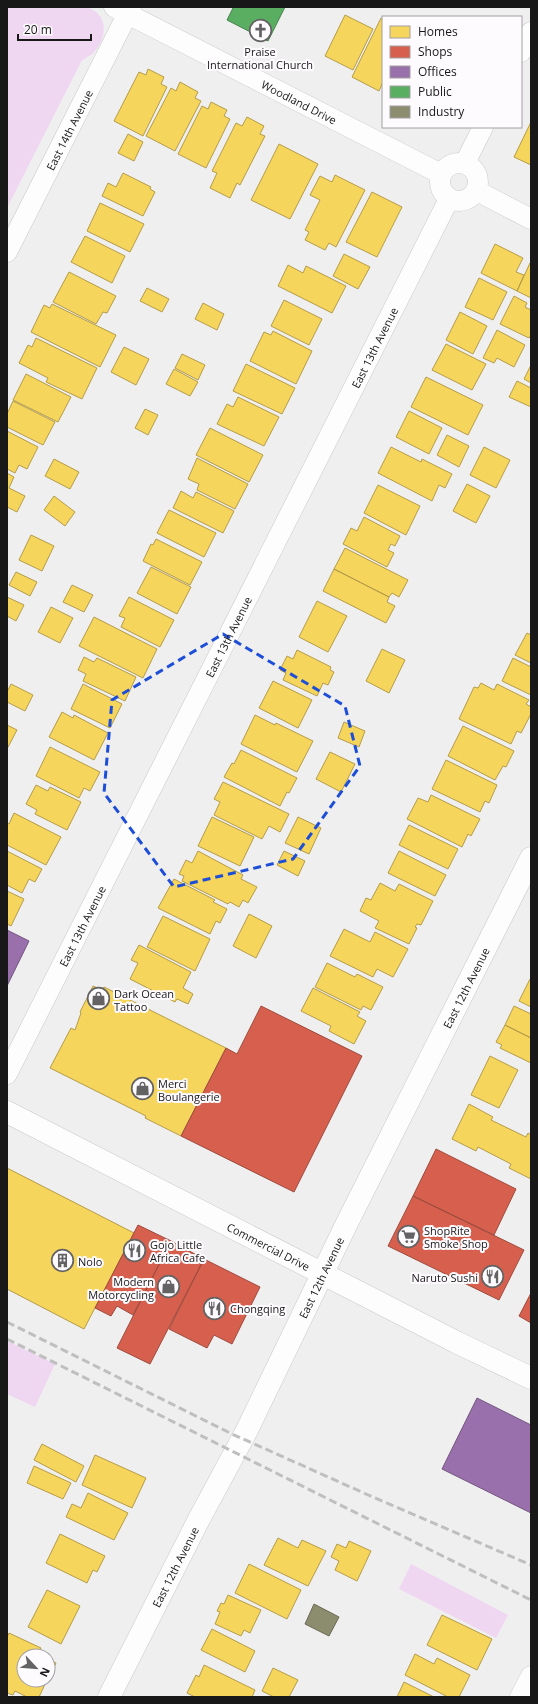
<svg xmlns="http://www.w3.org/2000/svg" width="538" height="1704" font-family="'Open Sans',sans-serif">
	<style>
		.green { fill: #efd6f1 }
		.homes { fill: #f6d55c; stroke: #b49c48 }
		.shops { fill: #d6604d; stroke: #9d4a3d }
		.offices { fill: #9970ab; stroke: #73567f }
		.public { fill: #5aae61; stroke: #46814b }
		.industry { fill: #8c8c6e; stroke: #6a6954 }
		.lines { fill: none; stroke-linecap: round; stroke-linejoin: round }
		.street-casing { stroke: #cac9ca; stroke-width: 21 }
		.secondary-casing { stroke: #cac9ca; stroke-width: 23 }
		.street { stroke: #fdfdfd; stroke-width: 20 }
		.secondary { stroke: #fdfdfd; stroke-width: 22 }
		.rail { stroke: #c0bfc0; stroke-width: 3; stroke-dasharray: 8 4; stroke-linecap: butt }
		.marked { fill: none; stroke: #1d4ed8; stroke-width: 3; stroke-dasharray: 8 5; stroke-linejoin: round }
		.labels { text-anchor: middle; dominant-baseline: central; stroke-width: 4; stroke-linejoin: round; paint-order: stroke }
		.poi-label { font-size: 11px; fill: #191819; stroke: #fefbfe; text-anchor: start }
		.street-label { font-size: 11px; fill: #191819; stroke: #fefbfe }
	</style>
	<rect width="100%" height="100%" fill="#f0eff0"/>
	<path class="green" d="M7 7C26 7 44 7 63 7 70 7 78 6 85 7 108 12 108 36 95 51 92 56 85 57 81 62L7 208Z
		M7 1341 55 1364 35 1407 7 1394Z
		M411 1564 508 1615 496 1638 399 1589Z"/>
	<path class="homes" d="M345 15 373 29 353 70 325 56Z
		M381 18 383 19V82L379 91 352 77Z
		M148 69 164 77 161 84 167 87 143 136 114 121 139 72 146 75Z
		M180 82 198 92 195 98 201 101 175 151 146 136 171 88 176 91Z
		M211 102 227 110 224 116 230 119 206 168 178 154 202 106 208 109Z
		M247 117 264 126 260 134 265 136 240 185 237 183 230 198 210 188 217 173 212 171 236 123 242 126Z
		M531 122V165L514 157Z
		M128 134 143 142 134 161 118 153Z
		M279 144 318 164 290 219 251 200Z
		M123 173 151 187 150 189 155 192 143 216 102 196 108 183 116 187Z
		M335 175 365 190 336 247 329 243 325 250 305 240 309 232 305 230 320 200 310 195 320 176 332 182Z
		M372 192 402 207 377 257 346 242Z
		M100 203 144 224 130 252 87 231Z
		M85 236 125 256 112 283 71 262Z
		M495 244 523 258 516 272 524 275 517 291 481 273Z
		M344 254 370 267 358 289 333 276Z
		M530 263 531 264V298L517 291Z
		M288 265 303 273 306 266 346 286 332 313 278 286Z
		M69 272 116 296 107 313 103 312 96 324 53 302Z
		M479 278 507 292 493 320 465 307Z
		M147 288 169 299 162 312 140 301Z
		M514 296 527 303 525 307 531 310V335L529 338 500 324Z
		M284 300 322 319 309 345 271 326Z
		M203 303 224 314 217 330 195 319Z
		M52 304 116 335 100 367 31 332 44 305 50 308Z
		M460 312 487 326 473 354 446 340Z
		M497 330 525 345 514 367 497 358 494 363 483 358Z
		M273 331 312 351 296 384 250 361 264 332 271 335Z
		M36 338 97 368 82 399 46 382 48 378 19 363 28 345 32 347Z
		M446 344 486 364 472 390 432 370Z
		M124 347 149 359 136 385 111 372Z
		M182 354 205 365 198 380 175 368Z
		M246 364 295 388 282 414 233 391Z
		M531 365V383L524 379Z
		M174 369 198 382 190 396 166 384Z
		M26 374 71 397 58 422 13 400Z
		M426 377 483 405 468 435 411 407Z
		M517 381 531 388V407L509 397Z
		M238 397 279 417 264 446 217 424 227 404 233 407Z
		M13 401 55 422 43 445 7 427V414Z
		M145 409 158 415 148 435 135 428Z
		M409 411 442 428 429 454 396 437Z
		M210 428 263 455 249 482 196 455Z
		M7 431 38 447 27 469 19 465 15 473 7 469Z
		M447 435 469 446 459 467 437 455Z
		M391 447 421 462 422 459 452 474 445 488 439 485 432 501 378 473Z
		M484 447 510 460 496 488 470 475Z
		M197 458 248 484 235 509 197 490 199 484 188 479Z
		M54 459 79 472 70 489 45 476Z
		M7 473 14 477 9 488 25 496 17 512 7 507Z
		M467 484 490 496 476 523 453 511Z
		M378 485 420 506 406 535 364 513Z
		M181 491 193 498 196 492 234 511 223 533 173 508Z
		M54 496 75 512 65 526 44 510Z
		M169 510 216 533 204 557 157 533Z
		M364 517 400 536 395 546 391 544 388 550 394 553 387 567 343 544 351 528 357 531Z
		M31 535 54 546 42 571 19 560Z
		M156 539 202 562 190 585 143 561 151 544 153 545Z
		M345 548 408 580 399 597 392 593 389 597 334 569Z
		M151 567 191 587 177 614 137 593Z
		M334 569 389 597 387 602 395 606 386 623 323 591Z
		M16 572 37 582 30 596 9 585Z
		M72 585 93 595 84 612 63 602Z
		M7 597 24 605 16 621 7 616Z
		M129 597 174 620 160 647 121 627 125 618 119 616Z
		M317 601 347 616 328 652 299 637Z
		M51 607 73 618 60 643 38 632Z
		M94 617 157 649 143 678 79 646Z
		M527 633 531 635V663L515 655Z
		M382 649 405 660 389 693 366 681Z
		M297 650 331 667 330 670 334 672 328 685 323 683 317 696 283 680 286 673 280 670 287 656 293 659Z
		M84 657 94 662 97 658 136 677 125 701 83 681 86 674 78 670Z
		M513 658 531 667V695L502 681Z
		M273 681 312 700 298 728 259 708Z
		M481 683 494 690 497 684 529 700 526 704 531 707V714L521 733 517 731 511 744 459 719 474 687 478 688Z
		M11 684 33 695 25 711 7 702V692Z
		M83 684 122 704 110 728 71 709Z
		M62 712 73 718 74 715 108 733 94 760 49 737Z
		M255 715 275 725 276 723 313 741 297 772 241 744Z
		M344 722 365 731 359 747 338 738Z
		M7 725 17 730 7 749Z
		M463 726 514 751 506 767 503 766 495 780 448 756Z
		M50 747 100 772 90 791 84 788 79 798 36 776Z
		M241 750 297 778 289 793 287 792 280 806 224 777 232 763 234 764Z
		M330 752 355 764 341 792 316 779Z
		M446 760 497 785 489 803 485 801 480 812 432 789Z
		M223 782 289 814 280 832 269 826 262 839 214 815 220 802 214 799Z
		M36 785 48 791 50 787 81 802 67 830 35 814 37 810 26 804Z
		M431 795 480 819 471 836 468 834 462 847 407 819 418 798 428 802Z
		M14 813 61 837 46 865 7 845V823L9 824Z
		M212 817 254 837 240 866 198 846Z
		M298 817 321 828 309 854 285 843Z
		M409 825 458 849 448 869 399 845Z
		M7 851 42 869 35 882 29 879 22 893 7 885Z
		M198 851 243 875 241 879 257 887 248 903 243 900 239 907 230 902 228 904 182 881 184 876 179 874 186 860 192 863Z
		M284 851 305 861 298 876 277 865Z
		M399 851 446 875 435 896 388 873Z
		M174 879 215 900 213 902 227 909 220 923 216 921 210 934 158 908Z
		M380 883 395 891 399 884 433 901 421 925 417 924 415 927 417 928 409 944 375 928 379 921 360 911 366 898 371 900Z
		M7 891 24 899 11 926 7 924Z
		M249 914 272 926 256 958 233 946Z
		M163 916 210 939 195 971 147 947Z
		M344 929 370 942 375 932 408 949 393 977 377 969 373 977 330 956Z
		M139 945 191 972 183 988 193 994 188 1004 177 999 175 1002 130 979 138 963 131 960Z
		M327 963 355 977 357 974 383 987 371 1010 363 1006 361 1010 315 987Z
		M530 979H531V1007L519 1001Z
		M93 986 102 990 104 987 226 1048 181 1136 145 1118 146 1116 50 1068 71 1028 75 1030 81 1013 80 1012Z
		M313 988 360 1012 357 1016 366 1021 354 1044 329 1031 331 1026 301 1011Z
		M514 1006 531 1014V1038L505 1025Z
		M505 1025 531 1038V1063L500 1048 502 1045 496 1042Z
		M490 1056 518 1070 499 1108 471 1095Z
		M469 1104 493 1117 491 1120 526 1137 528 1133 531 1135V1179L509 1168 511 1164 478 1147 476 1151 452 1139Z
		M7 1168 134 1233 84 1329 7 1289Z
		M42 1444 84 1466 76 1482 34 1460Z
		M95 1455 146 1478 132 1508 82 1485Z
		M34 1466 71 1483 63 1499 27 1483Z
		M88 1493 128 1513 114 1540 66 1517 72 1504 81 1508Z
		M60 1534 105 1556 97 1572 93 1570 87 1583 46 1563Z
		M278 1538 298 1548 302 1540 326 1551 308 1586 264 1565Z
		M349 1541 371 1551 357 1581 335 1570 339 1561 331 1557 337 1544 346 1548Z
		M249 1564 301 1590 287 1619 235 1593Z
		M47 1590 80 1606 61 1644 28 1627Z
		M228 1595 261 1610 250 1633 244 1630 241 1636 215 1624 220 1612 217 1611 221 1603 224 1604Z
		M442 1615 492 1639 477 1670 427 1645Z
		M212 1629 255 1651 245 1672 201 1650Z
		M9 1633 41 1648 38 1654 43 1656H24V1680H47L39 1697H27L15 1691 13 1695 7 1693V1637Z
		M415 1654 434 1664 437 1658 470 1675 459 1697H448L405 1675Z
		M48 1659 56 1663 48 1679Z
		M204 1665 255 1690 252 1697H195L187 1693 196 1675 199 1677Z
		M273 1668 298 1680 289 1697H274L262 1691Z
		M404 1682 434 1697H397Z"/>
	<path class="shops" d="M261 1006 362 1056 294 1192 181 1136 226 1048 237 1054Z
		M436 1149 516 1189 494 1235 413 1196Z
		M413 1196 524 1250 499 1300 388 1246Z
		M138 1225 171 1241 133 1315 117 1306 111 1316 95 1308Z
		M171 1241 204 1259 150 1364 117 1348Z
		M204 1259 260 1287 232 1344 214 1335 207 1348 169 1329Z
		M531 1293V1323L519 1316Z"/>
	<path class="offices" d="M7 930 29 941 7 986Z
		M477 1398 531 1425V1513L442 1469Z"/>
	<path class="public" d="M232 7H285L268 41 227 20 233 8Z"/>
	<path class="industry" d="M314 1604 339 1617 329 1636 305 1624Z"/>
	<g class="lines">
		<defs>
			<g id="street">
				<path id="s1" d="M114 7 441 174"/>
				<path d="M521 52 531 32"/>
				<circle cx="459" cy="182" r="19"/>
				<path d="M465 163 483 127"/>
				<path d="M477 191 531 219"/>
				<path id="s2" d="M7 252 131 7"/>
				<path id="s3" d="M7 1074 449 199"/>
				<path d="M520 1697 531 1676"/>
			</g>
			<g id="secondary">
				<path id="s4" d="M7 1112 456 1342 531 1378"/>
				<path id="s5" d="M109 1697 197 1523 247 1430 347 1223 531 858"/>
			</g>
		</defs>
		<use href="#street" class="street-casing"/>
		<use href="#secondary" class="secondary-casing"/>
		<use href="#street" class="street"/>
		<use href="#secondary" class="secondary"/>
		<path class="rail" d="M7 1322 232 1434 366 1494 531 1565
			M7 1339 531 1600"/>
	</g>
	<path class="marked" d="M223 634 345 706 360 766 293 859 174 887 104 793 112 700Z"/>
	<defs>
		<symbol id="church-ring" viewBox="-11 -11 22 22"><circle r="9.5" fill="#fefbfe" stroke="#646364" stroke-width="1.5"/><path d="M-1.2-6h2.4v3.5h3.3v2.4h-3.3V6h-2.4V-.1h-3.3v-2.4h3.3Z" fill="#646364"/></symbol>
		<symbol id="shop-ring" viewBox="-11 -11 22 22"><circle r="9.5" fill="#fefbfe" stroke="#646364" stroke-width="1.5"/><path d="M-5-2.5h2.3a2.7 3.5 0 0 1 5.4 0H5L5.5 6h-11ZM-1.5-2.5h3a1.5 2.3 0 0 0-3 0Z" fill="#646364"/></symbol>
		<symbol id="supermarket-ring" viewBox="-11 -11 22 22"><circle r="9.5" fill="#fefbfe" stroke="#646364" stroke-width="1.5"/><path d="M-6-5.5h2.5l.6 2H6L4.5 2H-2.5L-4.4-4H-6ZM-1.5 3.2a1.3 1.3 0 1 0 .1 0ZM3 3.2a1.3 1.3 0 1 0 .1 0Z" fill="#646364"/></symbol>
		<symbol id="restaurant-ring" viewBox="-11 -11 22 22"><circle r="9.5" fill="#fefbfe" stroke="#646364" stroke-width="1.5"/><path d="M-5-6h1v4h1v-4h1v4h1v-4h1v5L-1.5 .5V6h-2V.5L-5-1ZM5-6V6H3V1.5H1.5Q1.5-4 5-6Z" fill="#646364"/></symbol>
		<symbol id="building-ring" viewBox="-11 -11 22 22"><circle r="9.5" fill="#fefbfe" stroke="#646364" stroke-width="1.5"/><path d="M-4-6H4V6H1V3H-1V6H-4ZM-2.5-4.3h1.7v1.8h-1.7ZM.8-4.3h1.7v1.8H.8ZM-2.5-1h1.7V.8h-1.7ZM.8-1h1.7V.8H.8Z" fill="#646364"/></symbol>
	</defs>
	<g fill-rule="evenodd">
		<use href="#church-ring" x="248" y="18" width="25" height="25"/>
		<use href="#shop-ring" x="86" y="986" width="25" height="25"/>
		<use href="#shop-ring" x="130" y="1076" width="25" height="25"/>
		<use href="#supermarket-ring" x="396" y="1224" width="25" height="25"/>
		<use href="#restaurant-ring" x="122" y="1238" width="25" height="25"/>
		<use href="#building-ring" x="50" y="1248" width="25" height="25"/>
		<use href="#restaurant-ring" x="480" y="1264" width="25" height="25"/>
		<use href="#shop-ring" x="156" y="1274" width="25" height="25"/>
		<use href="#restaurant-ring" x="202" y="1296" width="25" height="25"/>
	</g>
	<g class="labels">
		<g class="poi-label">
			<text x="260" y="51" text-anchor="middle">Praise<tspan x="260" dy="13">International Church</tspan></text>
			<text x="114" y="993">Dark Ocean<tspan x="114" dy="13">Tattoo</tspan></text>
			<text x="158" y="1083">Merci<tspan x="158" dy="13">Boulangerie</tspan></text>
			<text x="424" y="1230">ShopRite<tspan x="424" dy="13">Smoke Shop</tspan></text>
			<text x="150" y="1244">Gojo Little<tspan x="150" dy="13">Africa Cafe</tspan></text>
			<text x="78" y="1261">Nolo</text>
			<text x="478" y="1277" text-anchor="end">Naruto Sushi</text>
			<text x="154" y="1281" text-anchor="end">Modern<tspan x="154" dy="13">Motorcycling</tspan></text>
			<text x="230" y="1308">Chongqing</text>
		</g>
		<g class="street-label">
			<text stroke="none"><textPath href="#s1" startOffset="208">Woodland Drive</textPath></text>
			<text stroke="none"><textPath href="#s2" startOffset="137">East 14th Avenue</textPath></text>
			<text stroke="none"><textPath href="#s3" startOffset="814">East 13th Avenue</textPath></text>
			<text stroke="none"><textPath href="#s3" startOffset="490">East 13th Avenue</textPath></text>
			<text stroke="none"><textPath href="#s3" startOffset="166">East 13th Avenue</textPath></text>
			<text stroke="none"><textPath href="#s5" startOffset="794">East 12th Avenue</textPath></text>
			<text stroke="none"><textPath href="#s4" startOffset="294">Commercial Drive</textPath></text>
			<text stroke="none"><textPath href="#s5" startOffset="470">East 12th Avenue</textPath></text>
			<text stroke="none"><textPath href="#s5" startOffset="146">East 12th Avenue</textPath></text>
		</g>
	</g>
	<rect width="538" height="1704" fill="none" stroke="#191819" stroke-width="16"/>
	<rect x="382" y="16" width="140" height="112" fill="#fefbfe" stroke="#a2a0a2"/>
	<rect x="390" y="26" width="20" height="12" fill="#f6d55c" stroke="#a2a0a2"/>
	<text x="418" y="36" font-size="12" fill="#191819">Homes</text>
	<rect x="390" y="46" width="20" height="12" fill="#d6604d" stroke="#a2a0a2"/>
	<text x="418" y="56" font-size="12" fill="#191819">Shops</text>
	<rect x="390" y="66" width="20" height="12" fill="#9970ab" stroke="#a2a0a2"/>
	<text x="418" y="76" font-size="12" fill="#191819">Offices</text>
	<rect x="390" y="86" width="20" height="12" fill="#5aae61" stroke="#a2a0a2"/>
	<text x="418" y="96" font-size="12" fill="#191819">Public</text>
	<rect x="390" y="106" width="20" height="12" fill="#8c8c6e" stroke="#a2a0a2"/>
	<text x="418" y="116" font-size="12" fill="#191819">Industry</text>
	<g transform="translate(36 1668) rotate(116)"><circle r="19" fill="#fefbfe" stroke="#a2a0a2"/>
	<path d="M0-3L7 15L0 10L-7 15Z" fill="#646364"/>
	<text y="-6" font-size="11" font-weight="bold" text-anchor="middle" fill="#191819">N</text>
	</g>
	<path d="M18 34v6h73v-6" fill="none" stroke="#191819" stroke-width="2"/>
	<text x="24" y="34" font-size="12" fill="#191819" stroke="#fefbfe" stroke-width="3" paint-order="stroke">20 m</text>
</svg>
